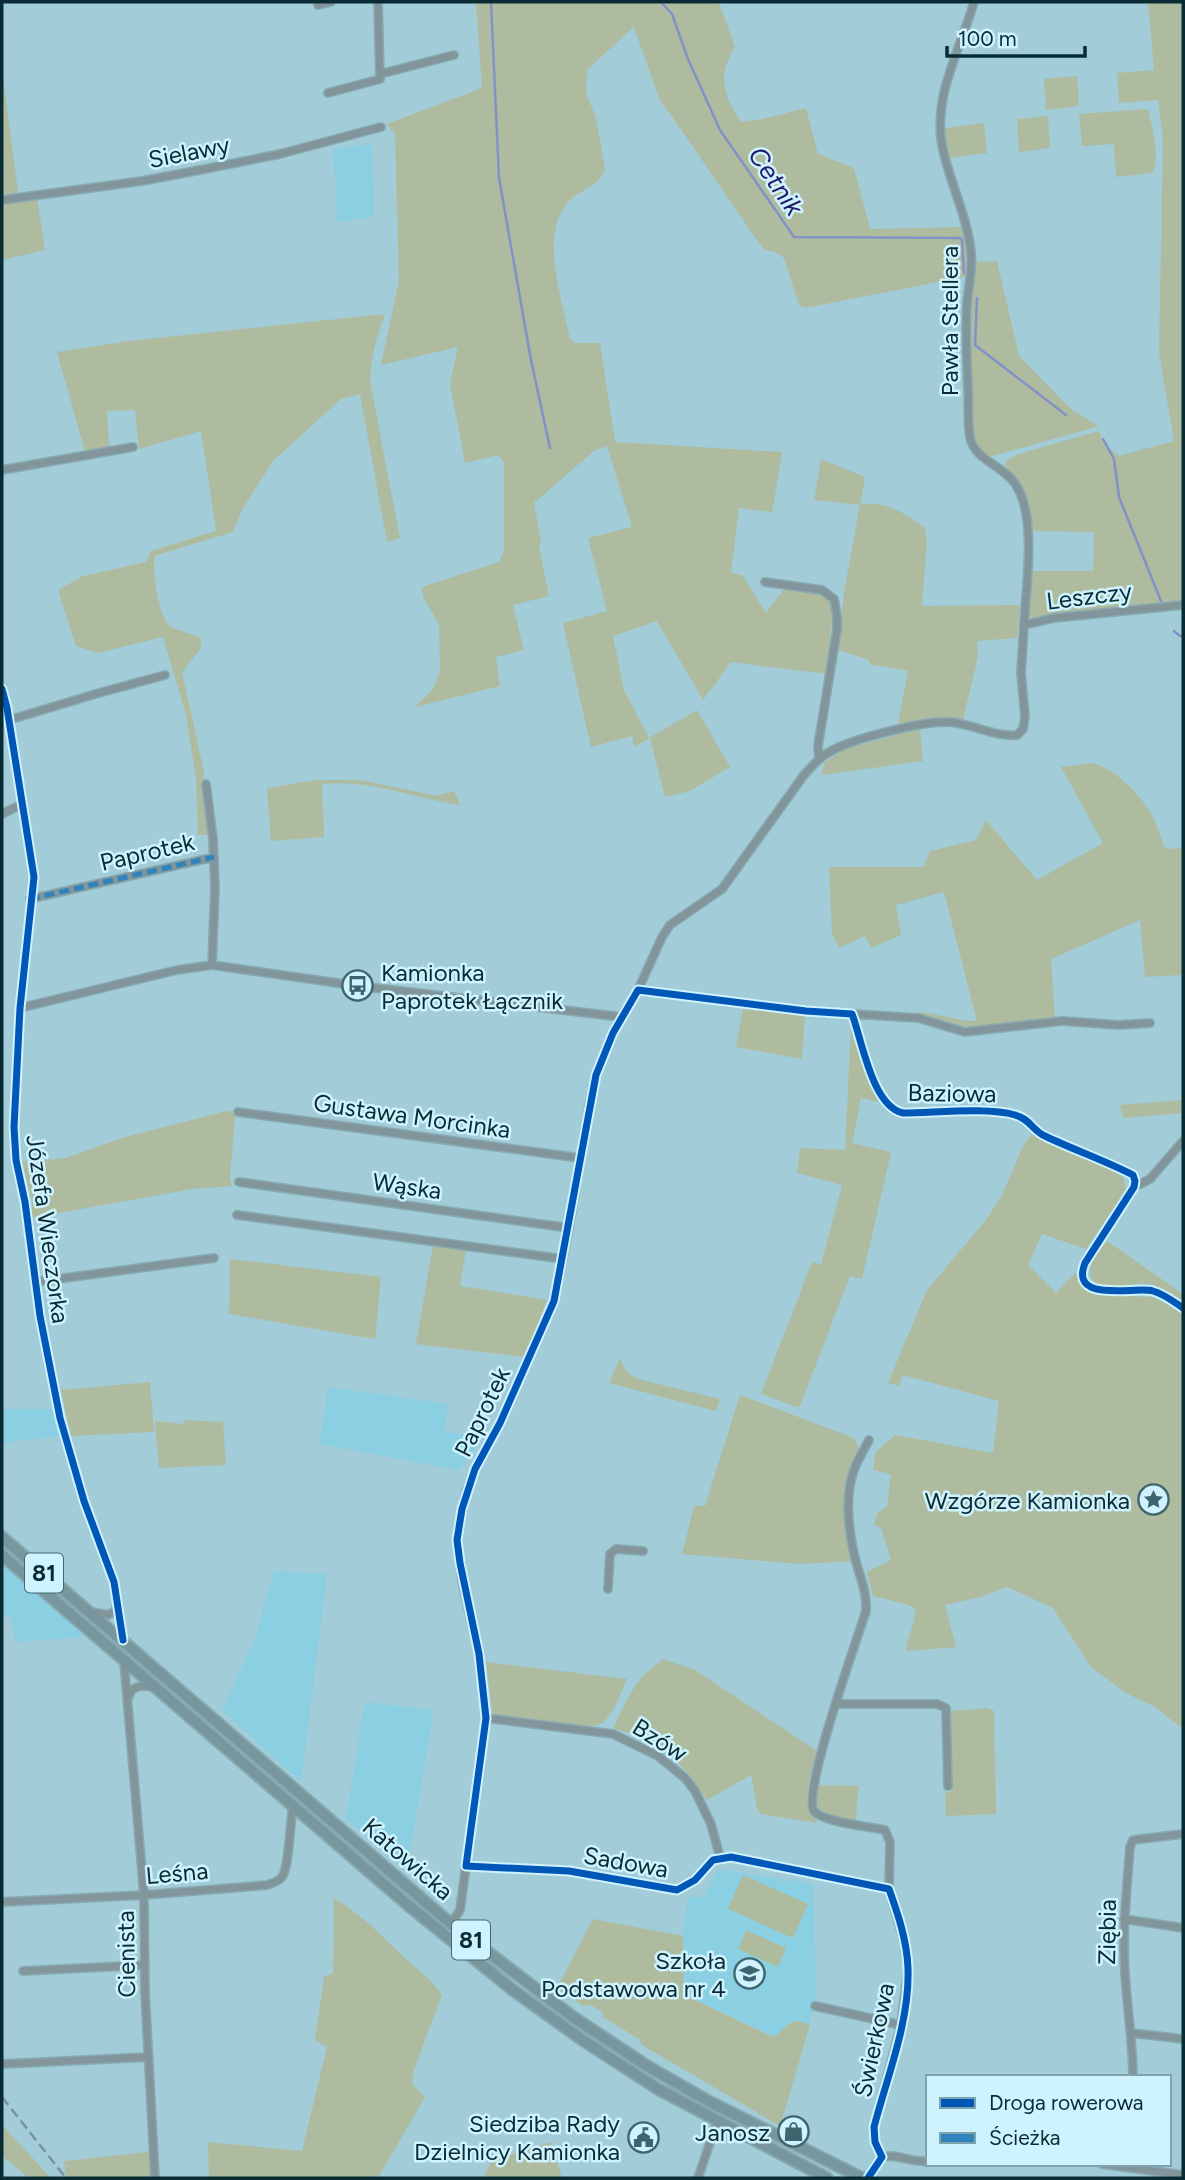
<svg xmlns="http://www.w3.org/2000/svg" width="1185" height="2180" font-family="Figtree,sans-serif">
	<style>
		.built { fill: #8acfe2 }
		.green { fill: #afbb9f }
		.lines { fill: none; stroke-linecap: round; stroke-linejoin: round }
		.stream { stroke: #8092c6; stroke-width: 2.5 }
		.street-casing { stroke: #87aab2; stroke-width: 10 }
		.primary-casing { stroke: #87aab2; stroke-width: 14 }
		.street { stroke: #82959b; stroke-width: 7 }
		.primary { stroke: #78969d; stroke-width: 10 }
		.rail { stroke: #7a949a; stroke-width: 2.5; stroke-dasharray: 10 5; stroke-linecap: butt }
		.quiet { stroke: #2f84bb; stroke-width: 5; stroke-dasharray: 10 5; stroke-linecap: butt }
		.cycleway-casing { stroke: #cef3fe; stroke-width: 11 }
		.cycleway { stroke: #0057b8; stroke-width: 7 }
		.labels { text-anchor: middle; dominant-baseline: central; stroke-width: 5; stroke-linejoin: round; paint-order: stroke }
		.shield { fill: #cef3fe; stroke: #446871; stroke-width: 2 }
		.shield-label { font-size: 23px; font-weight: bold; fill: #092c34 }
		.street-label { font-size: 24px; fill: #092c34; stroke: #cef3fe }
		.poi-label { font-size: 24px; fill: #092c34; stroke: #cef3fe; text-anchor: end }
		.water-label { font-size: 26px; font-style: italic; fill: #21196b; stroke: #cef3fe }
	</style>
	<rect width="100%" height="100%" fill="#a1ccd8"/>
	<path class="built" d="M372 144 374 217 338 222 333 149Z
		M328 1387 448 1404 444 1432 483 1437 459 1470 320 1444Z
		M2 1409H52L61 1436 2 1443Z
		M2 1544 84 1637 16 1642 11 1616H2Z
		M274 1571 327 1574 301 1782 222 1710 255 1639Z
		M365 1702 434 1710 407 1870 346 1819Z
		M719 1869 813 1884 816 1999 802 2050 684 1994 683 1936 688 1896 703 1898Z"/>
	<path class="green" d="M476 2H719L735 47C717 75 723 95 741 122L763 119 806 108 818 154 854 168 870 229 963 227 967 253 968 276 805 308 799 305 784 258 775 252 765 250 754 236 671 115 660 101 634 27 588 69 586 81 587 96 595 115 605 168C602 184 582 189 570 200 538 231 562 299 570 338L575 343H600L615 442 782 452 772 512 739 508 731 573 742 575 766 613 784 589 821 594 829 598 833 609 827 674 731 662 703 700 657 621 613 636 624 690 649 738 697 710 730 767 690 791 665 797 650 738 634 747 632 736 591 747 563 623 607 611 588 538 632 527 607 446 594 451 534 503 541 542 539 547 549 596 513 605 524 650 496 657 500 686 415 707 433 689 440 671 439 624 423 597 422 587 499 562 504 550V462L498 455 465 463 450 384 458 347 381 365 399 280 395 134 387 124 482 88Z
		M1148 2H1183V602L1034 619 1029 616V571H1093L1094 532 1032 531C1030 501 1024 488 1005 466L1006 461 1019 454 1099 431 1105 444 1119 456 1174 441 1159 353 1163 139 1158 100 1119 103 1117 73 1154 70Z
		M2 69 18 192 2 195Z
		M1077 76 1079 106 1046 110 1044 79Z
		M1148 109C1152 127 1161 156 1152 173L1116 177 1114 144 1082 146 1079 114Z
		M1048 116 1050 148 1019 152 1017 119Z
		M984 123 987 153 949 158 945 134 946 128Z
		M37 198 45 250 2 260V204Z
		M997 261 1019 356 1072 410 1099 426 989 457 979 449 973 435 969 330 975 262Z
		M385 314C376 339 369 360 371 387L400 538 387 542 360 394 341 399 273 461 242 510 233 532 154 556C153 571 158 617 170 626 179 632 191 633 201 638V648L182 672 204 772 202 791 208 835H198L196 777 186 715 163 637 98 653 76 646 58 590 83 576 146 562 151 551 216 531 201 431 139 449 135 410 107 411 109 446 85 451 57 352 129 341Z
		M821 459 865 477 860 504C887 502 904 512 925 528L927 540 922 606 1020 605 1017 638 977 641 978 656 963 720 938 718 898 724 908 671 869 664V660L838 650 844 592 860 505 814 500Z
		M920 728 923 761 822 775 824 763 843 750Z
		M1091 763C1113 766 1143 797 1153 817 1158 827 1161 838 1165 849L1183 848V975L1145 977 1140 920 1051 959 1055 1019 1020 1022 976 1030 960 1029 917 1016 918 1012C937 1013 958 1022 977 1021L944 892 896 905 901 935 871 948 865 936 839 948 832 933 829 867H924L930 851 976 840 986 820 1037 880 1103 843 1061 767Z
		M316 780H360L437 796 454 791 460 805C414 798 370 779 322 784L324 837 271 841 267 788Z
		M743 1009 805 1016 802 1059 736 1047Z
		M851 1026 880 1102 861 1098 852 1143 891 1152 862 1279 850 1276 800 1406 797 1407 761 1394 812 1262 821 1265 842 1185 797 1173 800 1148 845 1150Z
		M1183 1100V1113L1123 1118 1120 1105Z
		M230 1110 235 1116 230 1178 232 1186 192 1189 32 1218V1201L22 1162 66 1158 122 1138Z
		M1032 1134 1123 1176 1126 1190 1086 1249 1042 1234 1028 1265 1056 1293 1075 1273 1084 1285 1099 1295 1152 1297 1183 1313V1729L1155 1707 1126 1693 1091 1667 1053 1608 1007 1587 981 1597 945 1605 956 1647 906 1651C907 1636 916 1624 915 1609L909 1605 873 1596 867 1572 891 1560 881 1528 874 1525 878 1512 887 1507 891 1474 873 1470 876 1452 895 1435 993 1453 999 1401 903 1375 899 1386 888 1383 927 1290 987 1219 1003 1193 1023 1146Z
		M1107 1241 1183 1294V1301C1172 1295 1162 1287 1149 1284 1133 1281 1103 1295 1092 1279 1084 1266 1100 1251 1107 1241Z
		M433 1245 466 1250 460 1286 547 1300 525 1357 416 1344Z
		M230 1259 381 1277 375 1339 229 1314Z
		M620 1358C623 1369 628 1374 638 1379L720 1399 716 1411 609 1383Z
		M150 1382 154 1432 71 1436 61 1390Z
		M740 1395 854 1438 859 1448C841 1485 844 1522 852 1561L799 1564 682 1554 694 1506H705Z
		M185 1420 223 1422 226 1465 159 1468 155 1421 184 1424Z
		M663 1659 695 1670 817 1751C811 1775 799 1803 818 1823L760 1814 757 1808 751 1775 707 1800C676 1756 667 1744 613 1728 630 1695 632 1682 663 1659Z
		M486 1662 627 1679C620 1693 615 1713 602 1723 587 1734 514 1719 493 1716Z
		M987 1708 994 1711 996 1814 946 1816 945 1793 951 1792 950 1716 952 1711Z
		M819 1781 820 1785 858 1786 856 1822C825 1815 810 1818 819 1781Z
		M743 1875 808 1904 793 1938 728 1909Z
		M334 1898C362 1915 383 1937 407 1960 420 1972 433 1980 442 1995L414 2070 412 2084 425 2097 378 2178H209L208 2142 302 2151 327 2047 315 2040 324 1977 333 1973Z
		M593 1919 683 1936 684 1995 773 2037C789 2027 789 2015 810 2025L780 2126 642 2045 639 2039 603 2017 604 2013 591 2005 583 2006 557 1988Z
		M746 1930 786 1948 778 1967 738 1949Z
		M2 2125 51 2178H29L2 2156Z
		M551 2142 562 2178H483L492 2160Z
		M148 2152 153 2178H66L64 2161Z"/>
	<g class="lines">
		<path class="stream" d="M491 2 499 178 531 360 550 448
			M661 2 672 14 688 59 720 130 792 234 794 237 960 238 962 240 964 273
			M977 298 975 345 1066 415
			M1103 439 1114 459 1119 497 1161 601
			M1174 631 1180 636H1183"/>
		<defs>
			<path id="street" d="M974 2C961 48 933 95 942 145 949 181 967 215 971 252 973 270 968 287 967 304 965 332 967 361 968 389 969 405 967 422 970 437 974 461 1004 465 1016 485 1037 518 1026 586 1024 625
				M318 5 331 2
				M380 74 454 55
				M328 93 380 79 378 2
				M2 200 142 181 205 169 280 154 381 127
				M2 470 133 447
				M765 582 822 590 834 599 837 616V630L818 746 819 759
				M2 689 7 708 34 877 20 1008 14 1127 16 1160 25 1202 40 1316 60 1418 84 1501 114 1582 123 1640
				M9 720 99 693 165 675
				M206 784 213 839 215 888 212 965
				M2 814 22 804
				M30 899 214 857
				M638 990 806 1011 918 1018 965 1032 1062 1021 1119 1025 1150 1023
				M20 1008 177 970 212 965 358 986 622 1017
				M852 1014C862 1040 872 1106 903 1113 934 1113 987 1107 1015 1115 1029 1118 1033 1131 1045 1136 1074 1150 1104 1160 1133 1175L1135 1181 1134 1187 1085 1263C1069 1304 1135 1286 1153 1291 1164 1294 1174 1302 1183 1308
				M238 1112 580 1158
				M239 1182 569 1228
				M1134 1187 1150 1179 1183 1141
				M237 1215 563 1259
				M35 1282 214 1258
				M869 1440C864 1450 858 1459 854 1470 844 1497 849 1535 856 1562 861 1579 867 1593 866 1611 857 1640 802 1792 814 1811 822 1822 871 1827 885 1830L890 1842 889 1889 904 1941 908 1969 901 2025 874 2127 875 2142 882 2157
				M608 1589 610 1554 616 1549 643 1551
				M92 1612 108 1615 115 1611 118 1603
				M124 1661 144 1895 145 1992 155 2178
				M128 1699C131 1685 141 1685 154 1687
				M837 1704H937L946 1708 948 1786
				M486 1718 613 1734 658 1756 685 1778 695 1791 711 1824 720 1857
				M466 1866 569 1871 677 1890 695 1880 713 1860 731 1857 889 1889
				M2 1902 144 1895 267 1885C273 1883 278 1882 282 1877 289 1868 290 1823 293 1807
				M1124 1919 1183 1928
				M451 1924 460 1910 486 1718 479 1654 462 1581 457 1540 466 1492 475 1469 500 1423 554 1301 569 1228 590 1101 596 1075 613 1033 638 990 662 937 670 925 722 889 804 775C813 765 821 756 833 750 856 738 922 721 948 722 971 723 993 737 1017 735L1023 729 1025 716 1021 673 1024 625 1054 618 1183 605
				M23 1971 145 1965
				M815 2006 901 2025
				M1132 2033 1183 2039
				M2 2064 149 2057
				M1133 2077C1133 2042 1127 2008 1125 1973 1122 1931 1127 1889 1130 1847L1133 1840 1183 1834
				M882 2157C897 2153 911 2163 928 2161
				M1102 2164 1183 2175
				M698 2178 717 2122
				M868 2178 882 2157"/>
			<path id="primary" d="M2 1537 451 1924 573 2017 647 2066 708 2101 862 2178
				M2 1555 408 1905 513 1990 584 2041 658 2089 827 2178"/>
		</defs>
		<use href="#street" class="street-casing"/>
		<use href="#primary" class="primary-casing"/>
		<use href="#street" class="street"/>
		<use href="#primary" class="primary"/>
		<path class="rail" d="M2 2097 66 2178"/>
		<path class="quiet" d="M30 899 214 857"/>
		<defs>
			<path id="cycleway" d="M2 689 7 708 34 877 20 1008 14 1127 16 1160 25 1202 40 1316 60 1418 84 1501 114 1582 123 1640
				M868 2178 882 2157 875 2142 874 2127C887 2077 910 2021 908 1968 907 1941 898 1914 889 1889L731 1857 713 1860 695 1880 677 1890 569 1871 466 1866 486 1718 479 1654 460 1563 457 1540 462 1509 475 1469 500 1423 554 1301 596 1075 613 1033 638 990 806 1011 852 1014C862 1040 872 1106 903 1113 934 1113 987 1107 1015 1115 1029 1118 1033 1131 1045 1136 1074 1150 1104 1160 1133 1175L1135 1181 1134 1187 1085 1263C1069 1304 1135 1286 1153 1291 1164 1294 1174 1302 1183 1308"/>
		</defs>
		<use href="#cycleway" class="cycleway-casing"/>
		<use href="#cycleway" class="cycleway"/>
	</g>
	<defs>
		<symbol id="bus-ring" viewBox="-11 -11 22 22"><circle r="9.5" fill="#cef3fe" stroke="#3e646d" stroke-width="1.5"/><path d="M-5-6H5V4H4V6H2V4H-2V6H-4V4H-5ZM-3.5-4V0h7V-4ZM-3.5 1.2v1.5H-2V1.2ZM2 1.2v1.5H3.5V1.2Z" fill="#3e646d"/></symbol>
		<symbol id="sight-ring" viewBox="-11 -11 22 22"><circle r="9.5" fill="#cef3fe" stroke="#3e646d" stroke-width="1.5"/><path d="M0-6L1.8-2.2L6-1.7L2.9 1.2L3.7 5.4L0 3.3L-3.7 5.4L-2.9 1.2L-6-1.7L-1.8-2.2Z" fill="#3e646d"/></symbol>
		<symbol id="school-ring" viewBox="-11 -11 22 22"><circle r="9.5" fill="#cef3fe" stroke="#3e646d" stroke-width="1.5"/><path d="M0-5L7-2L0 1L-7-2ZM-4 1L0 2.5L4 1V4Q0 6-4 4Z" fill="#3e646d"/></symbol>
		<symbol id="shop-ring" viewBox="-11 -11 22 22"><circle r="9.5" fill="#cef3fe" stroke="#3e646d" stroke-width="1.5"/><path d="M-5-2.5h2.3a2.7 3.5 0 0 1 5.4 0H5L5.5 6h-11ZM-1.5-2.5h3a1.5 2.3 0 0 0-3 0Z" fill="#3e646d"/></symbol>
		<symbol id="civic-ring" viewBox="-11 -11 22 22"><circle r="9.5" fill="#cef3fe" stroke="#3e646d" stroke-width="1.5"/><path d="M-.6-6.5H3V-4.5H.6V-3L4-1V1h2V6H-6V1h2V-1L-.6-3ZM-1.2 2.5V6h2.4V2.5Z" fill="#3e646d"/></symbol>
	</defs>
	<g fill-rule="evenodd">
		<use href="#bus-ring" x="340" y="968" width="35" height="35"/>
		<use href="#sight-ring" x="1136" y="1482" width="35" height="35"/>
		<use href="#school-ring" x="732" y="1956" width="35" height="35"/>
		<use href="#shop-ring" x="776" y="2114" width="35" height="35"/>
		<use href="#civic-ring" x="626" y="2120" width="35" height="35"/>
	</g>
	<g class="labels">
		<g class="shield">
			<rect x="25" y="1553.5" width="38" height="39" rx="5"/>
			<rect x="452" y="1920.5" width="38" height="39" rx="5"/>
		</g>
		<g class="shield-label">
			<text x="44" y="1573">81</text>
			<text x="471" y="1940">81</text>
		</g>
		<g class="street-label">
			<text transform="translate(189 152) rotate(-11)">Sielawy</text>
			<text transform="translate(949 321) rotate(-90)">Pawła Stellera</text>
			<text transform="translate(1089 596) rotate(-7)">Leszczy</text>
			<text transform="translate(147 852) rotate(-13)">Paprotek</text>
			<text transform="translate(952 1093) rotate(1)">Baziowa</text>
			<text transform="translate(412 1116) rotate(8)">Gustawa Morcinka</text>
			<text transform="translate(407 1186) rotate(8)">Wąska</text>
			<text transform="translate(48 1229) rotate(82)">Józefa Wieczorka</text>
			<text transform="translate(482 1412) rotate(-64)">Paprotek</text>
			<text transform="translate(660 1740) rotate(32)">Bzów</text>
			<text transform="translate(408 1859) rotate(41)">Katowicka</text>
			<text transform="translate(626 1862) rotate(10)">Sadowa</text>
			<text transform="translate(177 1873) rotate(-5)">Leśna</text>
			<text transform="translate(1107 1932) rotate(-89)">Ziębia</text>
			<text transform="translate(126 1954) rotate(-91)">Cienista</text>
			<text transform="translate(874 2040) rotate(-78)">Świerkowa</text>
		</g>
		<g class="poi-label">
			<text x="381" y="972" text-anchor="start">Kamionka<tspan x="381" dy="28">Paprotek Łącznik</tspan></text>
			<text x="1130" y="1500">Wzgórze Kamionka</text>
			<text x="726" y="1960">Szkoła<tspan x="726" dy="28">Podstawowa nr 4</tspan></text>
			<text x="620" y="2123">Siedziba Rady<tspan x="620" dy="28">Dzielnicy Kamionka</tspan></text>
			<text x="770" y="2132">Janosz</text>
		</g>
		<g class="water-label">
			<text transform="translate(776 181) rotate(56)">Cetnik</text>
		</g>
	</g>
	<rect width="1185" height="2180" fill="none" stroke="#092c34" stroke-width="7"/>
	<rect x="926" y="2075" width="245" height="91" fill="#cef3fe" stroke="#7fa3ad" stroke-width="2"/>
	<rect x="940" y="2098" width="35" height="10" fill="#0057b8" stroke="#7fa3ad" stroke-width="2"/>
	<text x="989" y="2110" font-size="21" fill="#092c34">Droga rowerowa</text>
	<rect x="940" y="2133" width="35" height="10" fill="#2f84bb" stroke="#7fa3ad" stroke-width="2"/>
	<text x="989" y="2145" font-size="21" fill="#092c34">Ścieżka</text>
	<path d="M947 46v10h138v-10" fill="none" stroke="#092c34" stroke-width="3.5"/>
	<text x="958" y="46" font-size="21" fill="#092c34" stroke="#cef3fe" stroke-width="5" paint-order="stroke">100 m</text>
</svg>
